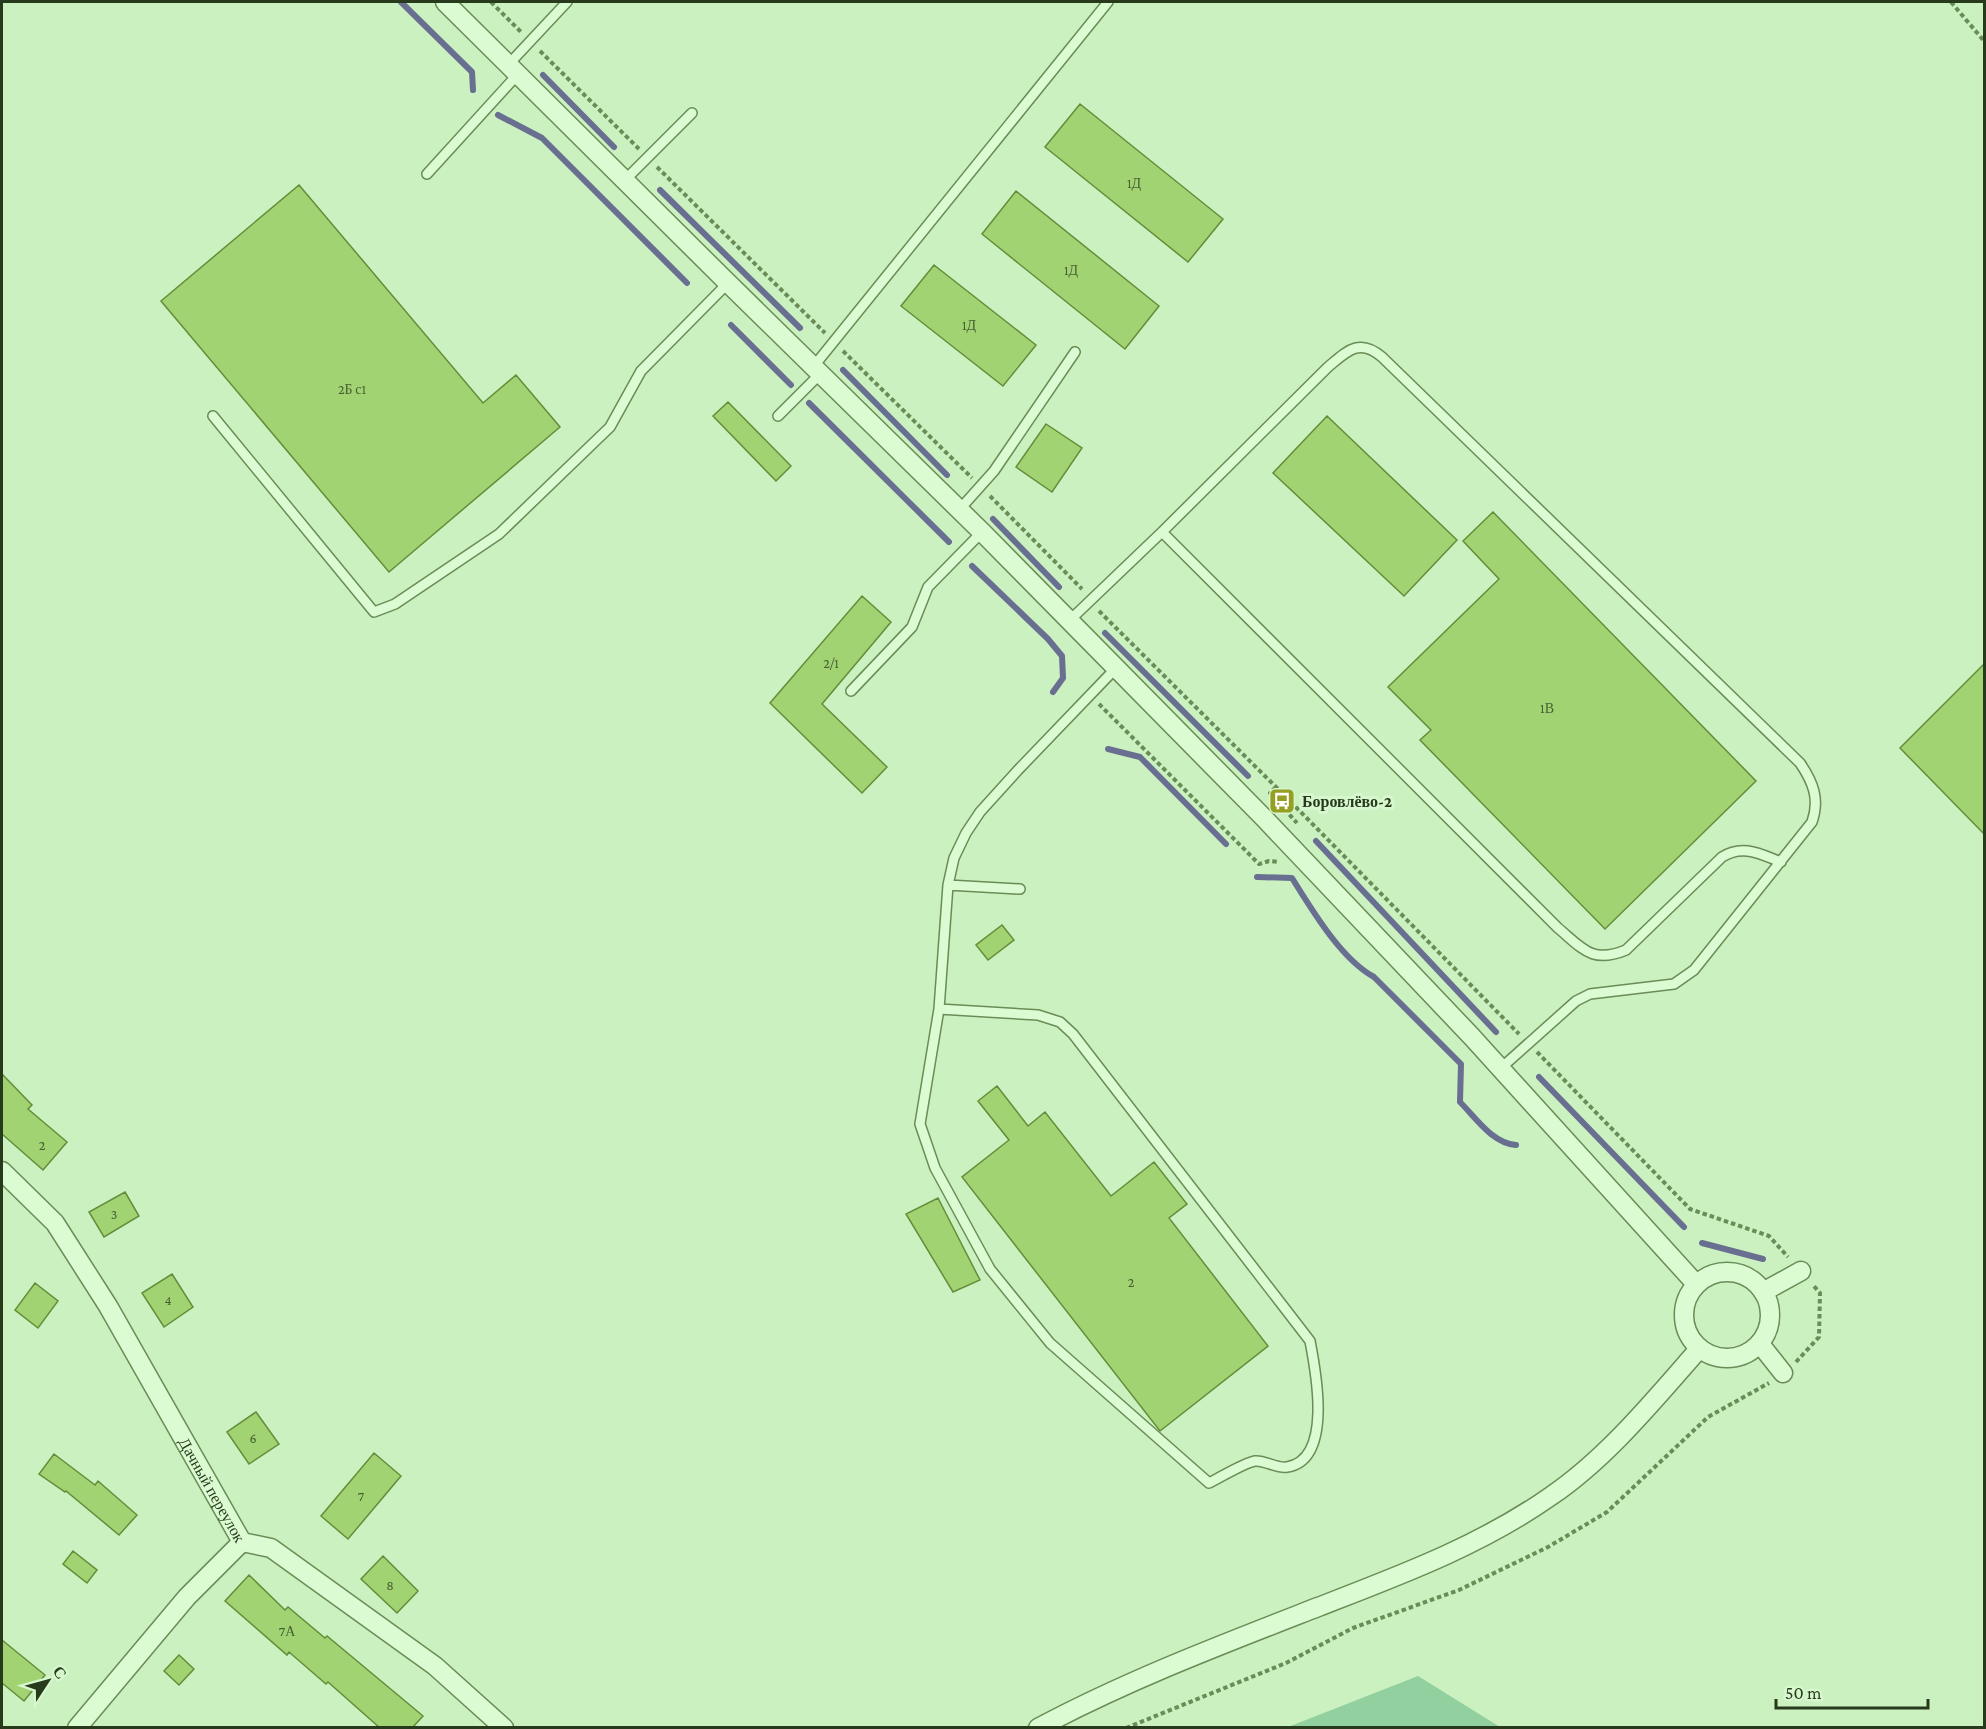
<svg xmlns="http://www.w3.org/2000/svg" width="1986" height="1729" font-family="'Crimson Pro',serif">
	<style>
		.green { fill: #92d09f }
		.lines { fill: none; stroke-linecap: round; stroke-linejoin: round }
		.stream { stroke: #696f91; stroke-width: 6 }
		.building { fill: #a2d372; stroke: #648d3a; stroke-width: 1.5 }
		.lane-casing { stroke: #6a8c56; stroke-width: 12 }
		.street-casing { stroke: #6a8c56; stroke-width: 21 }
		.path { stroke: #6a8c56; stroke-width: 4; stroke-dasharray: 4.5 3; stroke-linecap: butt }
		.lane { stroke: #dbfbd3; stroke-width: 9 }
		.street { stroke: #dbfbd3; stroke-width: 18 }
		.labels { text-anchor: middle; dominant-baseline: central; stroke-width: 6; stroke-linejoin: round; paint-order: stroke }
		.number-label { font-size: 14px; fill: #466032 }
		.poi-label { font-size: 16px; font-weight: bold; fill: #283a1c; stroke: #d7f8cf; text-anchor: start }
		.street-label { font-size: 16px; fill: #283a1c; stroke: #d7f8cf }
	</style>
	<rect width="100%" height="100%" fill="#caf1bf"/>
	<path class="green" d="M1418 1676 1500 1727H1288Z"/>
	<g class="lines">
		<path class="stream" d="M401 2 472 72 473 90
			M543 75 614 147
			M498 115 542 138 687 283
			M660 190 800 328
			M731 325 791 385
			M843 370 947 475
			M809 403 949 542
			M993 519 1059 587
			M972 566 1048 639 1062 656 1063 678 1053 692
			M1105 633 1248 776
			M1108 749 1140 757 1226 844
			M1316 841 1496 1032
			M1257 877 1292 878C1312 910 1341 959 1374 977L1461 1064 1460 1102C1476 1118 1492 1143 1516 1145
			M1539 1077 1684 1227
			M1702 1243 1763 1259"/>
	</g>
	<path class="building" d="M1080 104 1223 219 1188 262 1045 147Z
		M299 185 483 403 516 375 560 427 389 572 161 301Z
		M1016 191 1159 306 1125 349 982 234Z
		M934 265 1036 345 1003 386 901 306Z
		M728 402 791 466 776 481 713 416Z
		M1327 416 1457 540 1404 596 1273 473Z
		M1046 424 1082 448 1052 492 1016 467Z
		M1493 512 1756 781 1605 929 1420 740 1431 730 1388 687 1499 579 1463 541Z
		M862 596 891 622 822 704 887 767 862 793 770 703Z
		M1984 664V834L1900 748Z
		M1002 925 1014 940 988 960 976 945Z
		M2 1074 32 1105 28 1109 67 1142 43 1170 2 1134Z
		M997 1086 1028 1126 1045 1112 1111 1196 1154 1162 1187 1204 1169 1218 1268 1346 1160 1431 962 1177 1009 1140 978 1101Z
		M125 1192 139 1216 104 1237 89 1212Z
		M938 1198 980 1280 953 1292 906 1214Z
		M172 1274 193 1307 164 1327 142 1293Z
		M35 1283 58 1301 38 1328 15 1310Z
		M256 1412 279 1444 249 1464 227 1432Z
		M374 1453 401 1476 348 1539 321 1516Z
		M54 1454 95 1485 98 1481 137 1515 119 1535 66 1491 65 1492 39 1474Z
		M73 1551 97 1570 87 1583 63 1564Z
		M383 1556 418 1591 397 1613 361 1579Z
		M249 1575 285 1610 288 1607 325 1638 327 1636 423 1716 412 1728H380L328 1682 326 1684 289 1652 287 1655 225 1601Z
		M2 1640 45 1675 24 1701 2 1683Z
		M179 1655 194 1669 179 1685 164 1671Z"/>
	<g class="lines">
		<defs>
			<path id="lane" d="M509 64 567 2
				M427 174 518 74
				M624 181 692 113
				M814 366 1108 2
				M213 416 374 612 395 604 499 534 610 427 641 371 728 283
				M778 416 821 373
				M960 509 994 471 1075 352
				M1162 532 1558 928C1583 949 1592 964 1626 950L1722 857C1743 844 1760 854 1781 862
				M1069 621 1162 532 1328 367C1346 352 1359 337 1382 357L1800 763C1813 782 1820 799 1812 822L1694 970 1674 984 1590 994 1576 1001 1501 1068
				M851 691 912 627 928 587 982 532
				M948 885 1020 889
				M939 1009 1038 1015 1060 1022 1073 1034 1310 1341C1316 1372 1333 1460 1287 1467 1277 1469 1265 1460 1255 1461 1246 1462 1219 1478 1209 1483L1050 1343 990 1269 935 1168 920 1124 939 1009 948 885 954 858 966 833 980 812 1018 770 1116 668"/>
			<g id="street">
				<path d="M445 2 728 283 982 532 1264 818 1472 1037 1696 1284"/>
				<path id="s1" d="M2 1171 55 1223 108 1306 242 1542 271 1548 435 1666 504 1728"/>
				<circle cx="1727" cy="1315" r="43"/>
				<path d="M1763 1292 1801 1271"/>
				<path d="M1760 1344 1783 1373"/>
				<path d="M77 1728 187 1597 242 1542"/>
				<path d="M1038 1728C1128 1680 1223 1644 1318 1607 1398 1576 1480 1546 1551 1496 1607 1458 1654 1400 1699 1349"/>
			</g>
		</defs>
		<use href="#lane" class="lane-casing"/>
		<use href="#street" class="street-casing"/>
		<path class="path" d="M491 2 522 33
			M1951 2 1984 41
			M540 51 639 149
			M657 167 825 333
			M843 351 972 478
			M990 496 1082 589
			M1099 611 1286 797 1519 1034
			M1099 704 1259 864 1269 861 1279 862
			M1276 787 1270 793 1297 823
			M1537 1052 1690 1209 1769 1236 1788 1257
			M1796 1362 1819 1337 1820 1293 1813 1285
			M1126 1728 1286 1663 1353 1628 1459 1590 1548 1547 1607 1512 1708 1417 1769 1383"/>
		<use href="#lane" class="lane"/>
		<use href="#street" class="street"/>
	</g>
	<defs>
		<symbol id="bus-square" viewBox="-11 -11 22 22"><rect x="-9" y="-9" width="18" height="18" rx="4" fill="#959f21" stroke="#d7f8cf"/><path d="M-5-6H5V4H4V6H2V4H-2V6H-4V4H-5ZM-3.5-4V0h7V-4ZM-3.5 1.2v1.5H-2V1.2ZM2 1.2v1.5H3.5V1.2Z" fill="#fff"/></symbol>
	</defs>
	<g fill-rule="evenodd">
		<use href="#bus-square" x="1267" y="786" width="30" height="30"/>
	</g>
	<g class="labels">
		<g class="number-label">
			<text x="1134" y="183">1Д</text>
			<text x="1071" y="270">1Д</text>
			<text x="969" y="325">1Д</text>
			<text x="352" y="389">2Б с1</text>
			<text x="831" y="663">2/1</text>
			<text x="1547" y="708">1В</text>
			<text x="42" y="1145">2</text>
			<text x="114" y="1214">3</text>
			<text x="1131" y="1282">2</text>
			<text x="168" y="1300">4</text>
			<text x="253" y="1438">6</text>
			<text x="361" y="1496">7</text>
			<text x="390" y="1585">8</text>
			<text x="287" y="1631">7А</text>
		</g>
		<g class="poi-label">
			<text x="1302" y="801">Боровлёво-2</text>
		</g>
		<g class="street-label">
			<text stroke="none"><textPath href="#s1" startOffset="384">Дачный переулок</textPath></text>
		</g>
	</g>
	<rect width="1986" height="1729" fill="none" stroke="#283a1c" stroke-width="6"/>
	<g transform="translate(48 1681) rotate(54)" stroke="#d7f8cf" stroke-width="4.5" paint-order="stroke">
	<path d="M0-4.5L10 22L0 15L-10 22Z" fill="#283a1c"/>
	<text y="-9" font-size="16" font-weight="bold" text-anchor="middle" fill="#283a1c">С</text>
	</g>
	<path d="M1776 1699v9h152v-9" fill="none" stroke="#283a1c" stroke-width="3"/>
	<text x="1785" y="1699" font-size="18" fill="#283a1c" stroke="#d7f8cf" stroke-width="4.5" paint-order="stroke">50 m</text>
</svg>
